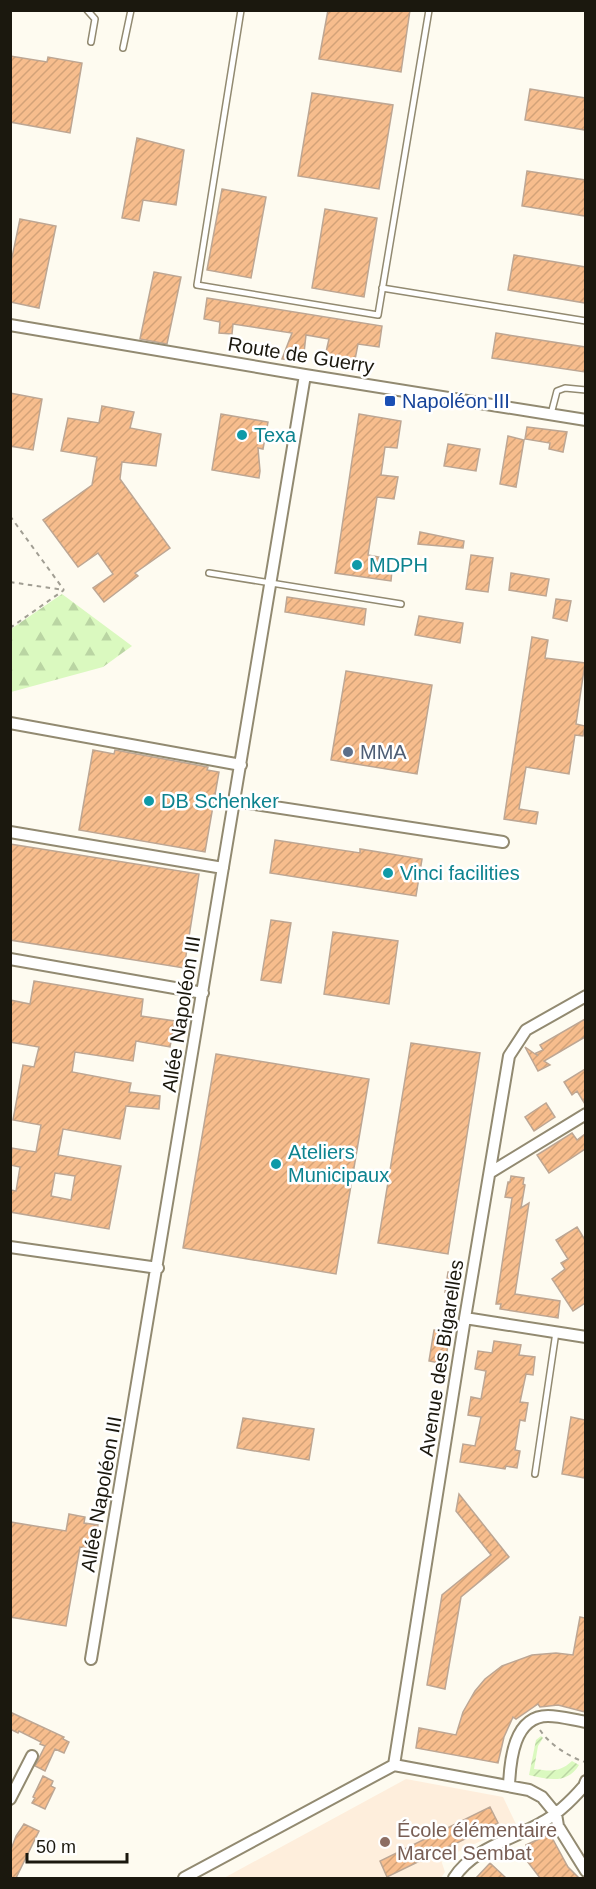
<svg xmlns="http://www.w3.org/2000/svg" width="596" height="1889" font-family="Helvetica,sans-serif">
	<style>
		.education { fill: #feeedc }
		.forest { fill: url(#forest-firs) }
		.garden { fill: url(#garden-furrows) }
		.building { fill: url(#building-hatch); stroke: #bda693; stroke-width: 1.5; fill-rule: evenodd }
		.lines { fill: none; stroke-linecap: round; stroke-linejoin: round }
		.service-casing { stroke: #928a71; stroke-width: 8 }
		.minor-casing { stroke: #928a71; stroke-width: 14 }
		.path { stroke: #a19e93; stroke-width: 2; stroke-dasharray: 4.5 4.5; stroke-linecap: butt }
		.service { stroke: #fff; stroke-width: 5 }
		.minor { stroke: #fff; stroke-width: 10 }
		.transit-dot { fill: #1a4fb4; stroke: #fff; stroke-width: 2 }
		.culture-dot { fill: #0f9aa8; stroke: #fff; stroke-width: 2 }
		.service-dot { fill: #5c6f8a; stroke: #fff; stroke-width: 2 }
		.education-dot { fill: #8d6e63; stroke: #fff; stroke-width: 2 }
		.labels { text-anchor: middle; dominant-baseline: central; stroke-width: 5; stroke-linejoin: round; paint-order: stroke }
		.street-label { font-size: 20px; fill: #1b180e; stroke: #fff }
		.transit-label { font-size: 20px; fill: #164399; stroke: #fff; text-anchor: start }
		.culture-label { font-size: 20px; fill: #0d838f; stroke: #fff; text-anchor: start }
		.service-label { font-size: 20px; fill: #4e5e75; stroke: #fff; text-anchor: start }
		.education-label { font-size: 20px; fill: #785e54; stroke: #fff; text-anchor: start }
	</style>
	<defs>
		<pattern id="forest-firs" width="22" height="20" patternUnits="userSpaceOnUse" patternTransform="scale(1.5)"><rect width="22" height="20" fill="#daf9bf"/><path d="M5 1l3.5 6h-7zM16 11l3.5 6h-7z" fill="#bad5a3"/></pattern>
		<pattern id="garden-furrows" width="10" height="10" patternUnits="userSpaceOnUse" patternTransform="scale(1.5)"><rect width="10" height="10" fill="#daf9bf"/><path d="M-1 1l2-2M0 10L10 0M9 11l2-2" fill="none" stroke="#bad5a3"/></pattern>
		<pattern id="building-hatch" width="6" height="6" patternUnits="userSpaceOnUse" patternTransform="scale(1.5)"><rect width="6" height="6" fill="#f7bd8d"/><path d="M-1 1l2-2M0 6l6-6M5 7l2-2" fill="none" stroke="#d3a278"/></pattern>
	</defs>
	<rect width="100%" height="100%" fill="#fefbf0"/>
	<path class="education" d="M406 1779 503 1797 516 1824 441 1860 445 1872 441 1878H224Z"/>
	<path class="forest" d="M62 594 132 646 103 667 11 692V629Z"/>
	<path class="garden" d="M541 1736 543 1738 538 1746 534 1769C550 1771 559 1773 572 1761L579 1765C567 1785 547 1779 529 1775L536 1740Z"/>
	<path class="building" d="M328 10H410L401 72 319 59Z
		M10 56 47 62 48 57 82 63 70 133 10 122Z
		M530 89 585 98V130L525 120Z
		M312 93 393 105 379 189 298 176Z
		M137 138 184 150 176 205 143 200 139 221 122 218Z
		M527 171 585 180V216L522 206Z
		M222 189 266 197 251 278 207 270Z
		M325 209 377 218 364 297 312 288Z
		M20 219 56 226 39 308 10 302V267Z
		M514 255 585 267V303L508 290Z
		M154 272 181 277 167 344 140 339Z
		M207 298 382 326 379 347 358 344 353 370 323 365 329 339 306 335 303 362 282 359 292 333 233 324 232 334 219 333 220 322 204 319Z
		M496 333 585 347V372L492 358Z
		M10 393 42 399 33 450 10 446Z
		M102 406 134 412 130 428 161 434 156 466 122 462 120 479 170 548 135 573 138 576 104 602 93 588 113 574 98 553 78 567 43 520 92 485 97 457 61 451 68 418 99 423Z
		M221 414 268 422 263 449 258 448 260 471 259 478 212 470Z
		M359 414 401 421 397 448 385 447 381 475 398 477 394 499 377 497 368 555 379 557 377 568 392 570 391 581 335 573Z
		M527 427 567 432 563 452 549 449 550 443 525 439Z
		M508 436 524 440 516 487 500 484Z
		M448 444 480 449 476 471 444 466Z
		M420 532 464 541 463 548 418 544Z
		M471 555 493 558 488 592 466 589Z
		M511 573 549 579 546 596 509 590Z
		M287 597 366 609 364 625 285 612Z
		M556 599 571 601 567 621 553 618Z
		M419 616 463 623 460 643 415 635Z
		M532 637 548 640 545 658 585 663 576 724 585 726 583 736 575 735 569 774 526 767 519 809 538 812 536 824 504 819Z
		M346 671 432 685 417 774 331 760Z
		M93 750 114 754 115 750 208 767 207 770 219 772 205 852 79 830Z
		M275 840 360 853V849L422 859 416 896 270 873Z
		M10 844 199 874 184 968 10 940Z
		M271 920 291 923 281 983 261 980Z
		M333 932 398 941 389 1004 324 994Z
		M34 981 143 999 141 1016 175 1021 170 1047 136 1041 133 1061 75 1052 72 1072 131 1083 129 1092 160 1096 159 1109 126 1106 120 1139 63 1129 58 1155 121 1166 109 1229 10 1212V1190L16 1191 20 1167 10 1165 12 1148 36 1152 41 1125 13 1120 23 1065 34 1067 39 1047 10 1042V1000L30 1004ZM55 1173 75 1176 71 1200 51 1196Z
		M585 1019V1037L544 1061 550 1065 538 1071 525 1047 538 1056 536 1053 543 1050 540 1045Z
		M411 1043 480 1053 448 1254 378 1243Z
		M216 1054 369 1079 336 1274 183 1248Z
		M585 1069V1104L577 1091 572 1095 564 1082Z
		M546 1103 555 1117 534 1131 525 1117Z
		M572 1133 577 1140 585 1134V1149L549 1173 537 1155Z
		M511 1176 524 1178 523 1184 525 1185 521 1208 529 1203 515 1294 560 1301 558 1318 500 1309 501 1304H496L512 1198 505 1197 508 1182H510Z
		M577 1227 585 1240V1303L573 1311 552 1279 565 1269 561 1263 568 1259 556 1240Z
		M448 1272 461 1274 458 1294 445 1292Z
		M434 1330 450 1332 445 1364 429 1361Z
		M494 1341 521 1345 519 1355 535 1357 533 1375 526 1374 520 1402 528 1403 525 1421 520 1420 515 1450 520 1451 517 1468 506 1466 505 1469 460 1462 463 1444 475 1446 481 1417 468 1415 471 1397 481 1399 486 1371 475 1369 478 1351 492 1353Z
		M571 1417 585 1420V1478L562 1474Z
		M243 1418 314 1429 309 1460 237 1448Z
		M459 1494 509 1557 461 1597 445 1689 427 1685 442 1595 491 1555 456 1511Z
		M69 1514 85 1517 84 1523 98 1525 94 1549 80 1547 66 1626 10 1617V1522L66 1531Z
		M580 1617 585 1618V1712L558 1705 540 1707 538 1704 516 1719 513 1717 504 1737 498 1763 416 1748 419 1728 456 1735 463 1712 475 1691 485 1679 502 1666 532 1655 556 1653 573 1655Z
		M10 1712 64 1737 63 1739 69 1742 64 1753 55 1749 45 1771 35 1766 45 1746 40 1744 41 1742 19 1731 18 1733 10 1729Z
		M43 1776 53 1781 51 1786 55 1788 45 1809 32 1803 35 1798 33 1797Z
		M490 1807 498 1823 387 1877 380 1861Z
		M24 1824 39 1831 16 1878H10V1852L16 1836Z
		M550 1834 568 1867 579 1878H540L521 1853 528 1850 526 1845Z
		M490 1863 506 1878H476Z"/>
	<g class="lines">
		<defs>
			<path id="service" d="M87 10 95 19 91 42
				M241 10 197 285 378 315 429 10
				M123 48 131 10
				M382 288 586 321
				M551 414 557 391 565 388 586 390
				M209 573 401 604
				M535 1474 556 1332"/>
			<path id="minor" d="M10 325 305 375 586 420
				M10 723 241 765
				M235 801 503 842
				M10 832 223 868
				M10 959 203 993
				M491 1172 586 1114
				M10 1247 158 1268
				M465 1318 586 1337
				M91 1659 305 375
				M394 1765 465 1318 509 1056 526 1030 586 996
				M509 1786C510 1760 514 1716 548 1716 561 1716 573 1720 586 1722
				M10 1799 32 1756
				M556 1814 558 1826 586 1871
				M184 1878 394 1765 529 1790 542 1797 556 1814
				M454 1878C472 1849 513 1839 541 1823 558 1814 571 1801 584 1786L586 1781"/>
		</defs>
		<use href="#service" class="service-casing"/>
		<use href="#minor" class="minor-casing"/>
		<path class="path" d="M10 516 64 590
			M10 582 64 590
			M10 628 64 590
			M540 1730C549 1744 569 1757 585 1762"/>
		<use href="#service" class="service"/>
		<use href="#minor" class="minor"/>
	</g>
	<rect class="transit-dot" x="384" y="395" width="12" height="12" rx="3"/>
	<g class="culture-dot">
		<circle cx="242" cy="435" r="6"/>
		<circle cx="357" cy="565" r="6"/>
		<circle cx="149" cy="801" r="6"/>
		<circle cx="388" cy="873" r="6"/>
		<circle cx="276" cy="1164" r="6"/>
	</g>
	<circle class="service-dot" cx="348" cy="752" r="6"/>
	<circle class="education-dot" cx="385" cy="1842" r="6"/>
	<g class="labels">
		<g class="street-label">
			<text transform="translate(301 355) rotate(9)">Route de Guerry</text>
			<text transform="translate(181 1014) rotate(-81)">Allée Napoléon III</text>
			<text transform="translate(441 1358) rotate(-81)">Avenue des Bigarelles</text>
			<text transform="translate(101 1494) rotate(-80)">Allée Napoléon III</text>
		</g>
		<g class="transit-label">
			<text x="402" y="401">Napoléon III</text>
		</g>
		<g class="culture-label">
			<text x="254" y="435">Texa</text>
			<text x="369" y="565">MDPH</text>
			<text x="161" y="801">DB Schenker</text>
			<text x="400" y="873">Vinci facilities</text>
			<text x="288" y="1152">Ateliers<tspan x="288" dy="23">Municipaux</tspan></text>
		</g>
		<g class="service-label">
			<text x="360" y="752">MMA</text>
		</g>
		<g class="education-label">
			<text x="397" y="1830">École élémentaire<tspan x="397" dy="23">Marcel Sembat</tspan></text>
		</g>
	</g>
	<rect width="596" height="1889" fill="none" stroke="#1b180e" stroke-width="24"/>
	<path d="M27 1853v9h100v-9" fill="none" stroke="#1b180e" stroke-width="3"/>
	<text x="36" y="1853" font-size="18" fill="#1b180e" stroke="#ffffff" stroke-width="4.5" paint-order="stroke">50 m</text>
</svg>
